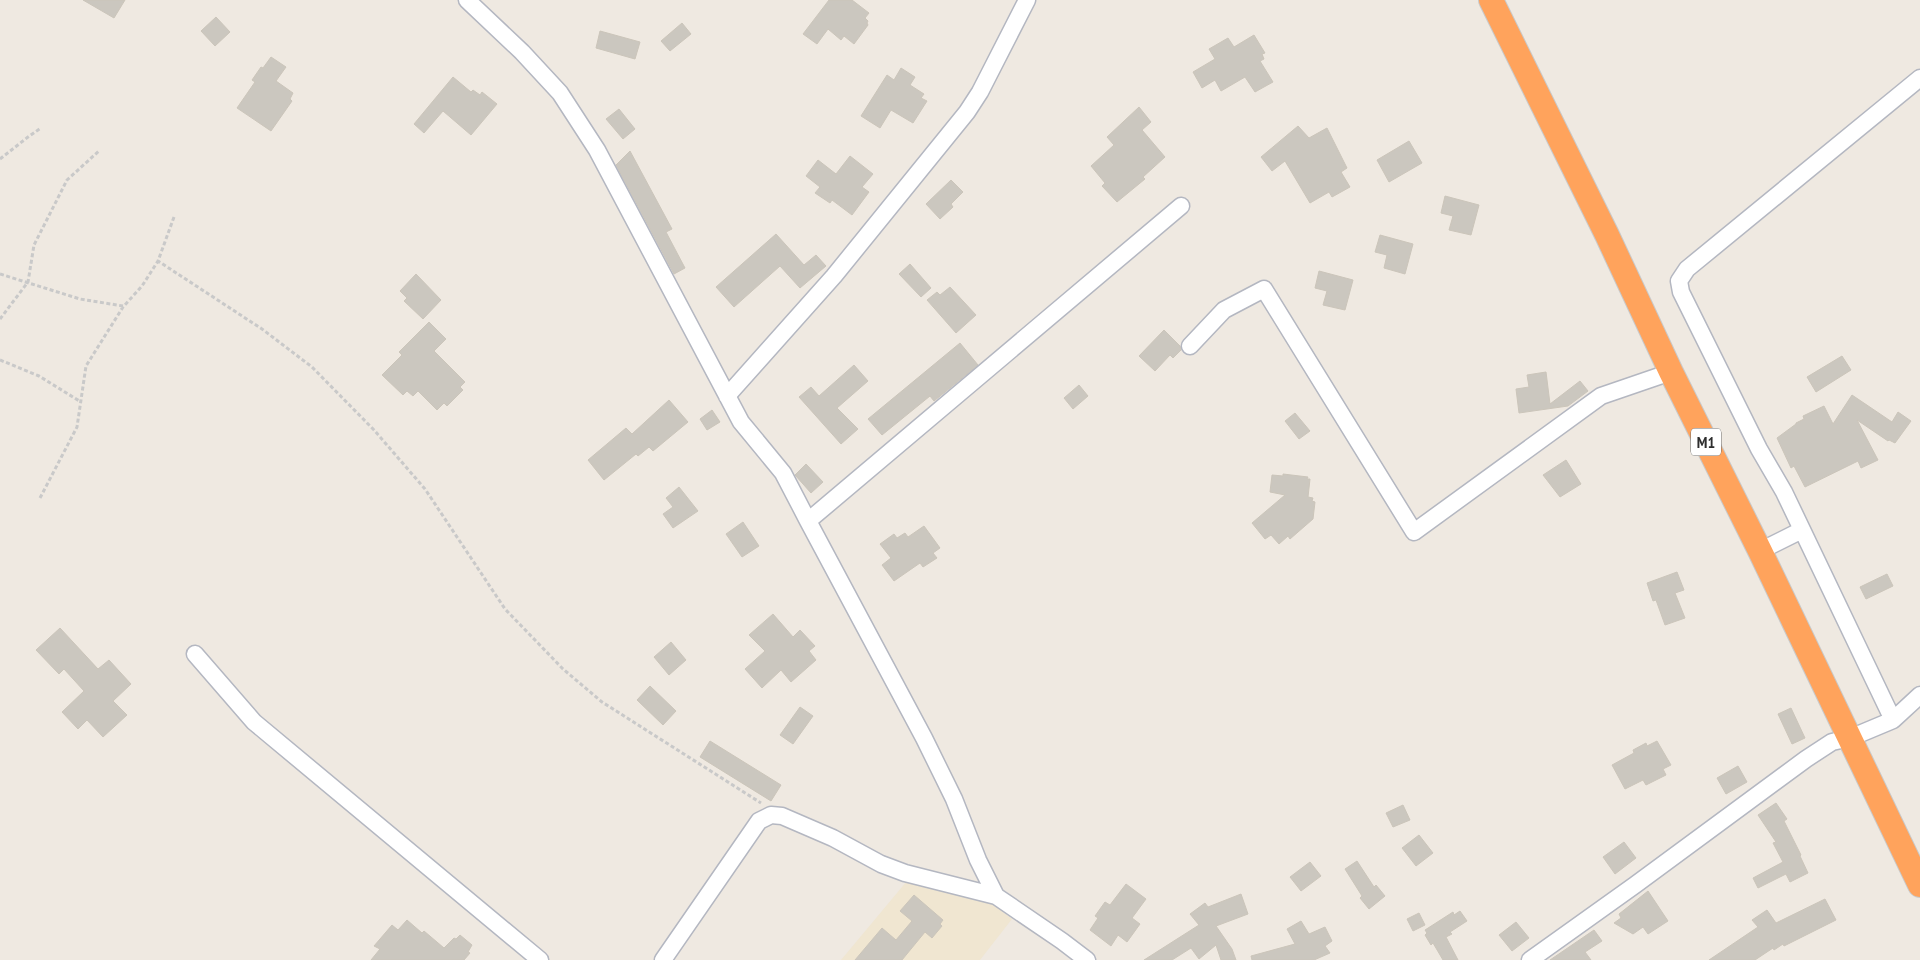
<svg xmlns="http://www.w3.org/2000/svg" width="1920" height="960" font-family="'PT Sans Narrow',sans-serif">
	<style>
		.education { fill: #f0e6d1 }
		.building { fill: #cbc7bf; stroke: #cbc5ba }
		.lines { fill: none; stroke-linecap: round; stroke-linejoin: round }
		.minor-casing { stroke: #b4b7c1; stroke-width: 19 }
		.highway-casing { stroke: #c9c9c9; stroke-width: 26 }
		.path { stroke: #c9c9c9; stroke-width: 3; stroke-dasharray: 4 2.5; stroke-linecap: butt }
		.minor { stroke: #fff; stroke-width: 16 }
		.highway { stroke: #ffa35c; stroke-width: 24 }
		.labels { text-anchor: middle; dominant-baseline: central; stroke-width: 4.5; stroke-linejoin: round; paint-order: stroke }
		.shield { fill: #fff; stroke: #6d6d6d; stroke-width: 1 }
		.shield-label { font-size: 16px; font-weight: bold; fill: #2e2e2e }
	</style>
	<rect width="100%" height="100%" fill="#efe9e1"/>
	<path class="education" d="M907 881 983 897 1012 919 980 960H841Z"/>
	<path class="building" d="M83 0H125L114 18Z
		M829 0H852L869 13 865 18 868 21 867 23 868 25 854 44 844 36 841 40 828 29 817 44 803 34Z
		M216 17 230 32 215 46 201 31Z
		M682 23 691 34 670 51 661 41Z
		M600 31 640 42 635 59 596 48Z
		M1254 35 1265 53 1262 54 1264 59 1260 61 1273 82 1255 92 1245 77 1221 91 1215 80 1202 88 1193 72 1215 59 1209 49 1228 38 1234 47Z
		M271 57 286 67 276 81 293 93 290 99 292 101 271 131 237 108 255 82 252 80 261 67 263 68Z
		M901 68 915 77 910 85 924 94 921 98 927 101 913 123 891 110 880 128 861 116 887 75 894 80Z
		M453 77 471 92 473 90 480 95 482 92 497 104 471 135 443 111 424 133 414 124Z
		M1139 107 1151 122 1142 130 1165 157 1143 177 1145 179 1117 202 1102 186 1105 183 1091 166 1114 145 1107 137Z
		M619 109 635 129 623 139 606 119Z
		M1298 126 1309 138 1327 128 1347 168 1341 172 1350 187 1332 197 1329 192 1310 203 1285 161 1272 171 1261 157Z
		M1409 141 1422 163 1389 182 1377 160Z
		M630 151 672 229 666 232 685 268 674 274 616 165Z
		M850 156 873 174 862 187 869 192 852 215 832 200 830 203 815 193 820 187 806 176 818 160 836 174Z
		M951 180 963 192 951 204 953 207 940 219 926 204Z
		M1445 196 1479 205 1471 235 1449 230 1453 216 1441 213Z
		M776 234 804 265 816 255 826 266 800 288 780 266 734 307 716 287Z
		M1380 235 1413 244 1405 274 1384 268 1387 255 1375 252Z
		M910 264 931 288 921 297 899 274Z
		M1319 271 1353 280 1345 310 1323 305 1327 291 1315 288Z
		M416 274 441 300 423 319 404 301 407 298 400 291Z
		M950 287 976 315 956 333 927 300 937 292 940 295Z
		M429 322 446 339 434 351 465 382 460 387 463 390 447 406 444 403 437 410 418 391 413 396 407 391 403 395 382 375 402 355 399 352Z
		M1164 330 1180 346 1181 350 1173 358 1170 355 1155 371 1139 356Z
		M960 343 978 365 934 401 930 396 882 435 868 419Z
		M1842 356 1851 370 1816 392 1807 377Z
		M854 365 868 381 837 408 858 429 841 444 799 397 811 387 819 396Z
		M1546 372 1550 404 1580 381 1588 391 1568 406 1519 413 1516 389 1529 387 1527 375Z
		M1079 385 1088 396 1073 409 1064 398Z
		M1852 395 1892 422 1898 412 1911 421 1895 443 1889 440 1888 441 1857 420 1878 460 1861 468 1858 461 1805 487 1794 466 1791 468 1777 438 1796 424V423L1804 419 1803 416 1824 406 1833 424Z
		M669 400 688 422 653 451 649 447 638 456 636 454 604 480 588 460 626 428 632 434Z
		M712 410 720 422 707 430 700 419Z
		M1295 413 1310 431 1299 439 1285 421Z
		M1566 460 1581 484 1560 497 1543 475Z
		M806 464 823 482 811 493 795 475Z
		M1283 474 1308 477 1307 479H1310L1308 497 1313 498 1312 501 1315 502 1313 519 1290 539 1288 536 1279 544 1271 535 1265 539 1252 523 1285 495 1270 492 1272 475 1283 476Z
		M679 487 698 511 673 528 663 514 673 507 666 498Z
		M743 522 759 546 742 557 726 534Z
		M924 526 940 548 933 553 937 558 923 567 920 563 894 581 882 565 891 558 880 544 894 534 897 538 905 533 908 537Z
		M1677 572 1684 590 1675 593 1685 618 1665 625 1656 600 1653 601 1647 583Z
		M1887 574 1893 586 1866 599 1860 587Z
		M773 614 793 637 800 630 815 646 809 651 816 660 791 682 781 670 762 688 745 669 765 651 749 635Z
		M60 628 98 669 109 660 131 684 113 701 127 715 103 737 87 720 78 729 62 712 84 691 64 669 59 674 36 650Z
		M671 642 686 660 669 675 654 657Z
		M650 686 676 711 663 725 637 700Z
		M800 707 813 716 793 744 780 735Z
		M1791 708 1805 738 1792 744 1778 714Z
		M710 741 781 785 771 801 700 757Z
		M1657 741 1671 765 1663 769 1666 775 1646 785 1643 780 1625 789 1612 765 1634 753 1633 750 1646 743 1647 746Z
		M1738 766 1747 782 1726 794 1717 778Z
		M1776 803 1787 819 1784 821 1801 855 1800 856 1808 873 1790 882 1786 874 1758 888 1753 878 1783 862 1773 843 1776 842 1758 815Z
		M1403 805 1410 820 1393 827 1386 813Z
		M1419 835 1433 853 1416 866 1402 848Z
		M1624 842 1636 858 1615 874 1603 857Z
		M1357 861 1374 887 1376 885 1385 896 1369 909 1360 898 1362 896 1345 869Z
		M1310 862 1321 876 1301 891 1290 877Z
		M1126 884 1146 899 1132 918 1140 924 1127 942 1118 935 1111 946 1090 930 1098 918 1095 916 1105 902 1110 905Z
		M1648 891 1668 921 1648 934 1643 927 1633 934 1614 923 1621 918 1619 914Z
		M1241 894 1248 914 1216 926 1232 949 1236 960H1221L1216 945 1199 959 1191 948 1172 960H1144L1199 925 1190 914 1205 903 1208 907Z
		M914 895 943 920 940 924 942 926 932 938 925 932 902 960H855L882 928 896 940 912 921 900 911Z
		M1825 899 1836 920 1784 946 1783 944 1774 950 1773 948 1755 960H1709L1758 927 1752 920 1767 910 1776 923Z
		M1460 911 1467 921 1450 932 1452 934 1446 937 1458 960H1443L1433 943 1431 945 1425 935 1427 933 1425 930 1453 912 1454 915Z
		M1419 913 1425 925 1413 931 1407 919Z
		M407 920 422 933 424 931 444 948 454 938 456 939 460 935 472 945 468 952 470 953 464 960H371L380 949 374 946 392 925 398 930Z
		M1301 921 1309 934 1325 927 1332 941 1325 946 1330 953 1314 960H1252L1251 956 1295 944 1287 929Z
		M1516 922 1529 938 1512 951 1499 935Z
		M1594 930 1602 941 1585 952 1591 960H1550Z"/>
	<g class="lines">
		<defs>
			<path id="minor" d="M467 0 522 52 560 93 597 150 741 422 783 473 808 521 924 738 954 799 978 860 996 896
				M1190 346 1224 310 1264 289 1414 532 1601 396 1671 372
				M727 396 834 276 967 112 980 92 1027 0
				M808 521 1181 206
				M1760 551 1802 530
				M195 654 254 722 540 960
				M1893 720 1784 492 1759 449 1681 292 1679 281 1687 269 1920 78
				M663 960 759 821 771 815 782 816 833 838 881 864 905 873 996 896 1062 941 1087 960
				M1530 960 1635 885 1806 759 1832 742 1850 738 1893 720 1920 695"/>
			<path id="highway" d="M1491 0 1607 235 1671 372 1760 551 1920 885"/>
		</defs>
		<use href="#minor" class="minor-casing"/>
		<use href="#highway" class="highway-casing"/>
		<path class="path" d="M0 159 28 137 41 128
			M174 217 158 261 262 329 312 367 374 430 425 489 505 609 563 669 602 702 761 803
			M0 274 80 299 123 306
			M0 319 28 282 34 245 67 180 100 150
			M0 360 39 376 81 402
			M40 498 77 427 86 366 123 307 142 286 158 261"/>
		<use href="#minor" class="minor"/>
		<use href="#highway" class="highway"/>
	</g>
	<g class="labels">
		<rect class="shield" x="1691" y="428.5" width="30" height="27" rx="4"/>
		<g class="shield-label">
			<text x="1706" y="442">M1</text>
		</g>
	</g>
</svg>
